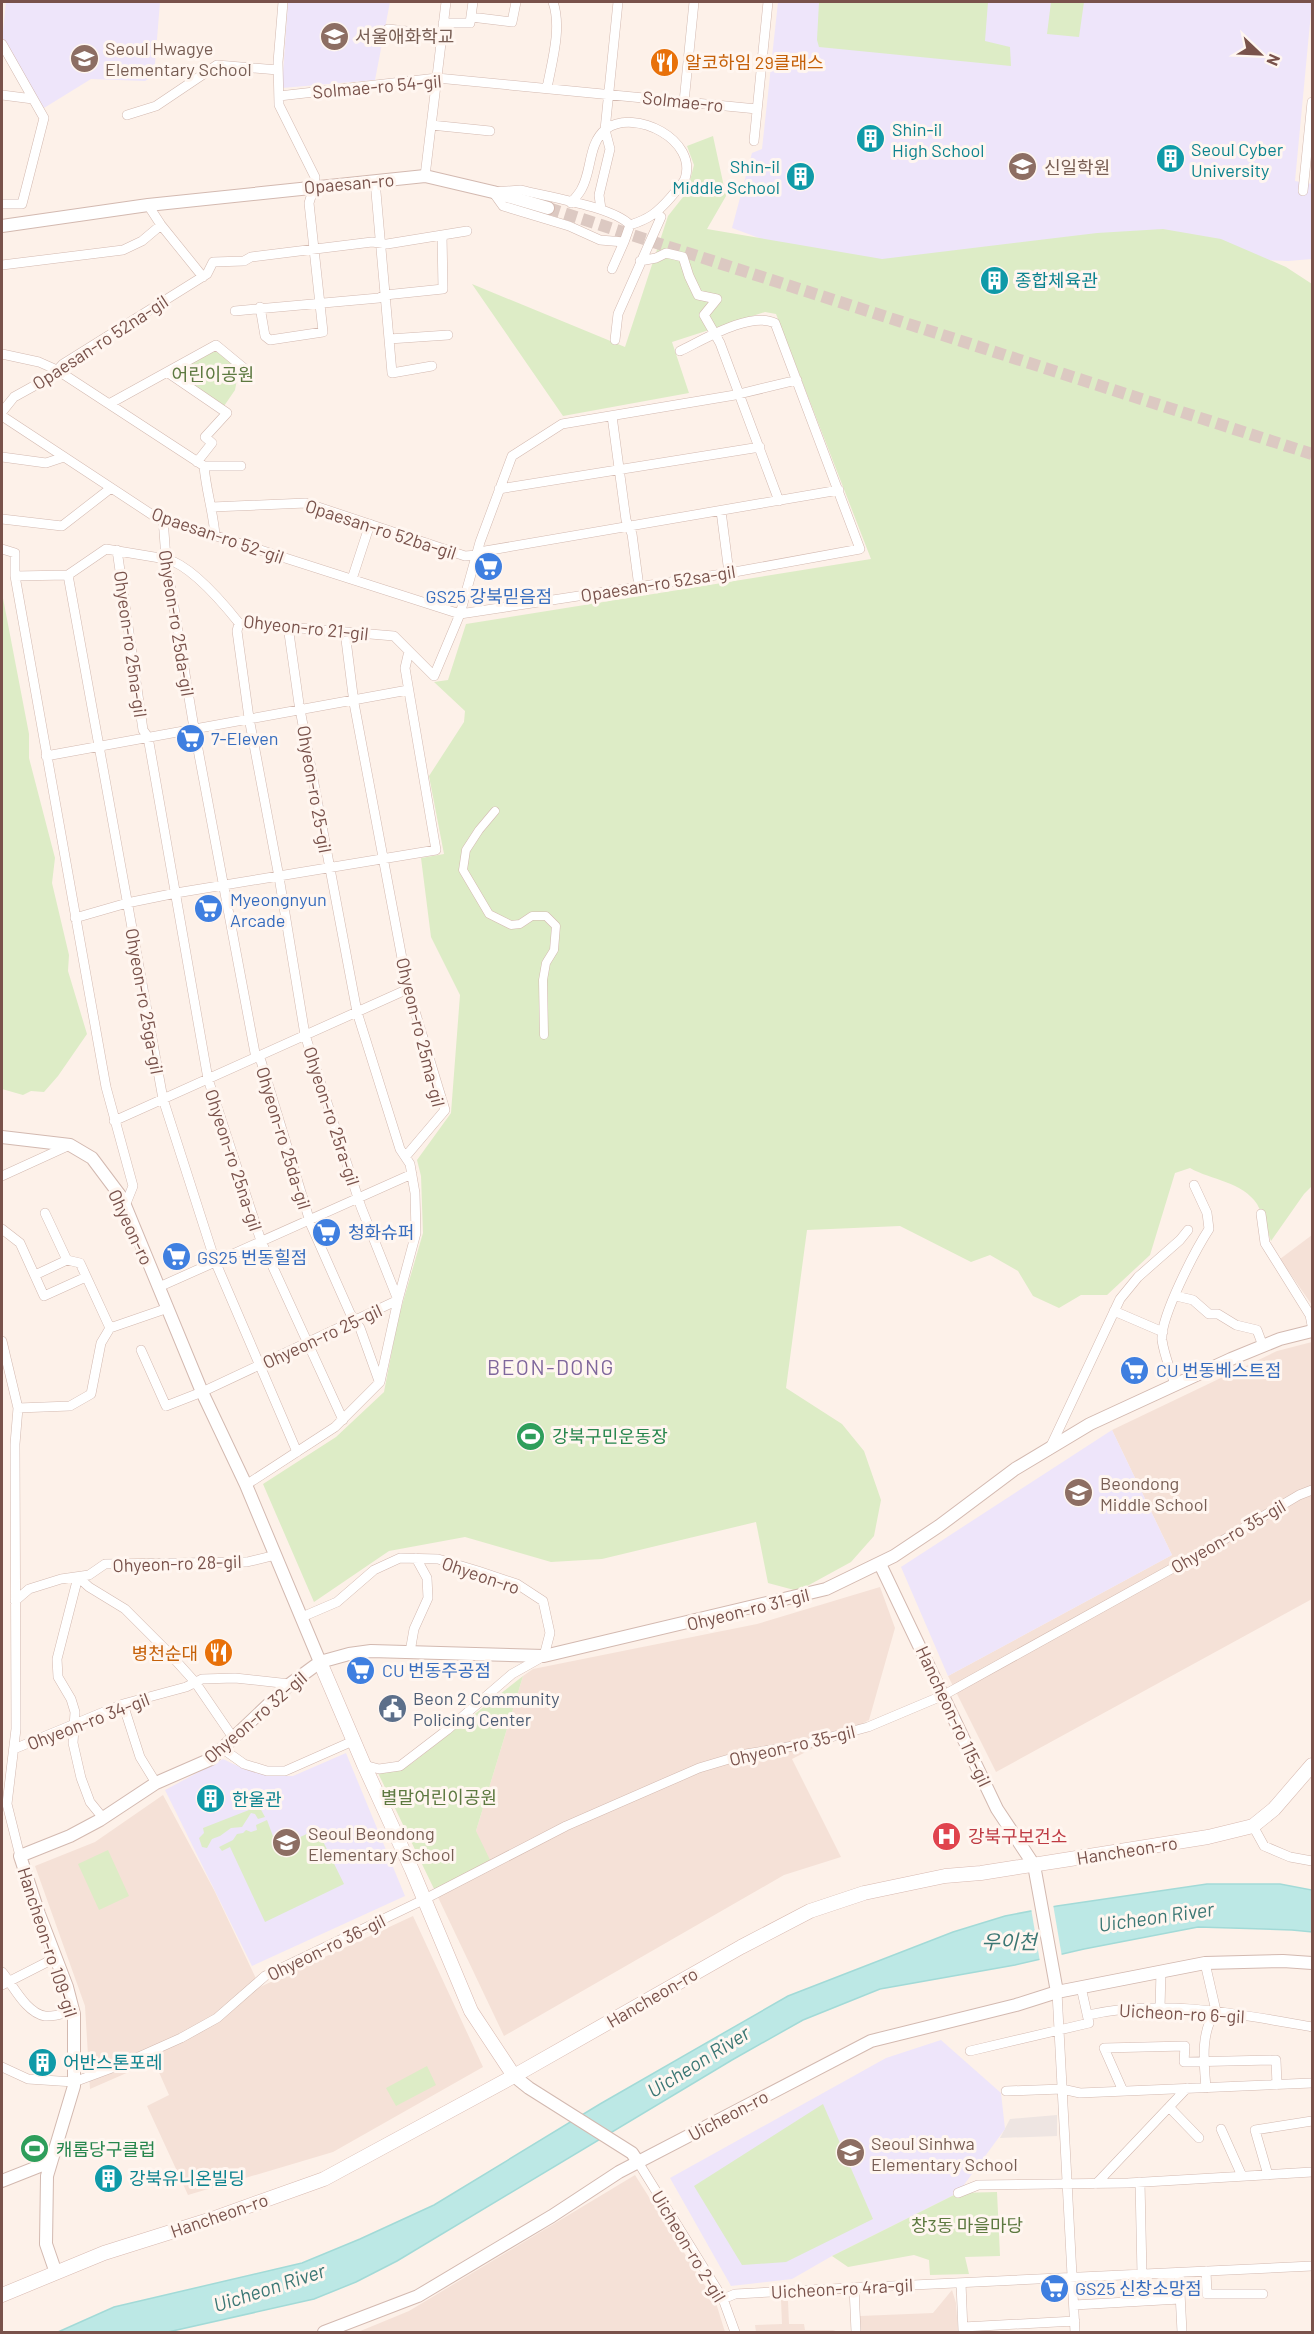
<svg xmlns="http://www.w3.org/2000/svg" width="1314" height="2334" font-family="Barlow,'Noto Sans KR',sans-serif">
	<style>
		.residential { fill: #f5e1d7 }
		.industrial { fill: #eee5e2 }
		.education { fill: #eee5fa }
		.green { fill: #ddecc6 }
		.water { fill: #bce8e5; stroke: #a2dad7; stroke-width: 1.5 }
		.pier { fill: #fdf1e9 }
		.lines { fill: none; stroke-linecap: round; stroke-linejoin: round }
		.tertiary-tunnel { stroke: #dcc9c2; stroke-width: 12; stroke-dasharray: 12 6; stroke-linecap: butt }
		.pedestrian-casing { stroke: #d3b9b0; stroke-width: 9 }
		.minor-casing { stroke: #d3b9b0; stroke-width: 10 }
		.tertiary-casing { stroke: #d3b9b0; stroke-width: 14 }
		.secondary-casing { stroke: #d8b9b0; stroke-width: 15 }
		.pedestrian { stroke: #fff; stroke-width: 8 }
		.minor { stroke: #fff; stroke-width: 9 }
		.tertiary { stroke: #fff; stroke-width: 12 }
		.secondary { stroke: #fff; stroke-width: 14 }
		.labels { text-anchor: middle; dominant-baseline: central; stroke-width: 6; stroke-linejoin: round; paint-order: stroke }
		.education-label { font-size: 18px; fill: #785e54; stroke: #fff6f0; text-anchor: start }
		.food-label { font-size: 18px; fill: #c56008; stroke: #fff6f0; text-anchor: start }
		.street-label { font-size: 18px; fill: #79524b; stroke: #fff6f0 }
		.culture-label { font-size: 18px; fill: #0d838f; stroke: #fff6f0; text-anchor: start }
		.park-label { font-size: 18px; fill: #5d7940; stroke: #fff6f0 }
		.shop-label { font-size: 18px; fill: #366cbe; stroke: #fff6f0; text-anchor: start }
		.leisure-label { font-size: 18px; fill: #27864d; stroke: #fff6f0; text-anchor: start }
		.service-label { font-size: 18px; fill: #4e5e75; stroke: #fff6f0; text-anchor: start }
		.health-label { font-size: 18px; fill: #be3a42; stroke: #fff6f0; text-anchor: start }
		.water-label { font-size: 20px; font-style: italic; fill: #3b7774; stroke: #fff6f0 }
		.quarter-label { font-size: 21px; letter-spacing: 1.5px; fill: #7f679c; stroke: #fff6f0 }
	</style>
	<rect width="100%" height="100%" fill="#fdf1e9"/>
	<path class="residential" d="M1312 1235V1305L1280 1259Z
		M1312 1342V1599L996 1772 948 1676 1172 1555 1112 1430 1277 1351Z
		M880 1587 895 1628 869 1720 792 1759 841 1857 784 1875 504 2036 436 1893 476 1831 523 1676 533 1669 757 1624Z
		M163 1795 214 1890 260 1987 413 1916 483 2067 333 2152 188 2195 147 2106 169 2095 154 2061 90 2089 85 2006 35 1866 95 1842Z
		M635 2175 716 2303 725 2332H358L409 2311Z
		M952 2290 956 2303 958 2332H861L860 2316 933 2313Z
		M781 2300 788 2301 789 2324H804L805 2330H833L838 2332H756L755 2325 782 2324Z"/>
	<path class="industrial" d="M1057 2115V2136L1000 2138 1010 2119Z"/>
	<path class="education" d="M6 2H160L154 76 145 81 91 79 44 108 2 41Z
		M288 2H390L375 80 282 88Z
		M778 2H1312L1295 181 1312 184V259L1288 261 1042 250 951 308 732 228 752 153 762 149Z
		M1112 1430 1172 1555 948 1676 901 1567Z
		M346 1753 405 1896 252 1966 165 1790 223 1759 244 1769 270 1776H293Z
		M941 2040 1001 2093 1005 2129 958 2193 832 2256 792 2279 731 2286 670 2178 886 2058Z"/>
	<path class="green" d="M819 2H988L985 41 1010 47 1011 66 819 47 817 40Z
		M1051 2H1084L1079 37 1047 34Z
		M713 136 726 196 707 229 882 259 1097 233 1163 229 1221 239 1286 267 1312 284V1186L1304 1194 1271 1241C1267 1229 1263 1215 1257 1204 1243 1182 1211 1180 1190 1168L1175 1173 1150 1255 1107 1295H1081L1059 1308 1033 1296 1018 1271 990 1255 971 1262 900 1226 807 1230 786 1388 842 1424 864 1451 881 1500 874 1536 851 1562 798 1591 768 1583 756 1522 602 1559 551 1562 465 1537 389 1551 314 1602 263 1484 336 1437 384 1392 398 1319 423 1233 421 1176 417 1160 451 1113 460 995 431 937 421 858 444 854 429 776 464 722 465 711 434 682 448 680 466 624 871 559 776 314 765 312 672 342 689 393 563 416 472 284 625 347 668 216 687 192 694 165 687 146Z
		M215 345 240 364 235 390 222 409 167 372Z
		M2 593 29 734V758L55 858 52 883 69 955 68 971 87 1034 58 1076 44 1092 31 1091 23 1095 2 1089Z
		M523 1676 476 1831 492 1864 436 1893 378 1773 411 1764Z
		M259 1806 265 1817 258 1819 255 1814 251 1813 242 1827 231 1828 220 1836 212 1839 207 1848 202 1847 199 1838 204 1833 203 1828Z
		M267 1820 274 1839 294 1840 317 1829 344 1884 265 1922 230 1847 222 1851 219 1847 233 1840 237 1834 243 1833 246 1830 251 1832 257 1830 256 1825Z
		M108 1850 129 1896 99 1910 78 1864Z
		M427 2066 436 2085 396 2106 386 2088Z
		M823 2104 873 2219 786 2262 742 2265 694 2186Z
		M997 2192 1000 2256 965 2257 969 2274 930 2275 929 2260 914 2255 848 2267 832 2256 958 2193Z"/>
	<path class="water" d="M1207 1884H1280L1312 1890V1932L1292 1930 1198 1927 1084 1949 1015 1965 880 1989 803 2020 732 2060 397 2261 356 2282 314 2299 168 2332H58L114 2307 302 2263 360 2239 434 2205 600 2104 788 1996 953 1932 1005 1916 1057 1906Z"/>
	<path class="pier" d="M1053 1904 1062 1957 1040 1962 1031 1908Z"/>
	<g class="lines">
		<path class="tertiary-tunnel" d="M548 208 1312 454"/>
		<defs>
			<path id="pedestrian" d="M495 811 479 830 466 850 463 870 489 914 511 925 520 924 532 916H546L556 926 554 950 546 963 543 980 544 1035"/>
			<path id="minor" d="M471 17 512 22 516 2
				M443 23H470L473 2
				M388 29 434 34 442 32
				M2 44 44 118 22 204H2
				M547 88C552 61 562 28 553 2
				M2 95 33 99
				M279 96 437 78 757 109
				M684 102 694 2
				M127 115 156 106 217 65 278 70
				M431 125 490 131
				M754 141 768 2
				M425 176 446 2
				M375 181 392 373 432 366
				M521 190C549 197 613 207 630 225L624 242 600 240 569 226 503 206 493 192Z
				M1303 191 1312 102
				M571 203C575 198 580 193 582 188 592 170 588 143 606 129 635 108 698 140 685 179 682 185 675 192 671 197 657 213 649 219 630 225
				M148 205 161 225 203 277
				M601 209 599 195 610 149 605 130 618 2
				M640 261 656 258 666 253 683 257 689 276 698 295 717 299 704 315 720 343 779 501
				M2 265 123 250 142 241 161 225
				M612 269 624 242
				M260 307 265 336 270 340 323 332 309 203 314 187 315 177 279 105 278 62 283 2
				M235 311 379 298 385 295 443 289 442 235
				M389 339 448 335
				M615 340 618 314 661 217 656 213
				M2 354 39 362 57 370 204 466
				M167 372 227 413 205 437 212 443 197 462
				M109 404 216 345 245 369
				M2 412 14 397 52 376 63 364 207 274 213 262 244 261 251 257 372 242 387 244 467 231
				M2 416 154 516 460 614 729 573 860 549 775 323C750 311 703 340 680 351
				M612 416 626 520 632 534 639 587
				M2 457 46 463 64 457
				M204 466C206 490 213 511 215 535
				M204 466H241
				M499 489 760 447
				M212 507 306 503 465 556 477 555 485 551 839 490
				M721 511 729 573
				M163 518 166 559 194 728 255 1053 261 1061 311 1225 350 1313 360 1328 379 1381
				M2 519 62 526 111 488
				M2 549 15 553V576L106 1087 133 1186 125 1206
				M117 550 143 730 148 737 208 1079 261 1241 343 1420
				M68 575 163 1099 215 1261 297 1452
				M15 576 68 575 106 549 166 559C191 565 223 603 239 623L394 636 434 676 460 614 480 542 512 456 562 424 735 395 797 380
				M352 579 370 524
				M239 623 237 631 249 718 279 877 305 1035 361 1207 398 1300
				M345 632 354 703 407 985 445 1110 406 1156
				M46 756 408 690
				M75 918 127 903 176 893 436 850 405 668 409 651
				M114 1121 408 989
				M2 1176 70 1145
				M45 1213 67 1260 80 1263 110 1328
				M1261 1214 1265 1243 1310 1315 1312 1325
				M2 1229 20 1243 44 1296 86 1277
				M35 1275 67 1260
				M159 1287 412 1174
				M1176 1296 1193 1300 1209 1314H1218L1236 1325 1257 1330 1263 1346
				M1114 1311 1163 1332
				M2 1341 18 1408 15 1444 16 1729 7 1804 20 1856
				M141 1350 166 1406 202 1392 398 1300
				M1175 1385C1171 1371 1164 1355 1162 1340 1160 1317 1196 1249 1209 1229L1207 1213 1194 1185
				M18 1408 70 1406 91 1394 101 1343 110 1328 168 1308
				M1049 1450 1120 1299 1138 1277 1180 1240 1188 1230
				M246 1485 335 1427 380 1382 398 1300 416 1233 415 1193 410 1164 400 1149 357 1012 299 704 288 626
				M15 1601 29 1589 61 1579 89 1575 105 1564 247 1562 276 1555
				M302 1617 337 1602 374 1570 400 1558 438 1559 478 1571 517 1584 543 1601 550 1633 544 1656 512 1674 447 1730 400 1766 379 1769 364 1765
				M410 1652 414 1629 428 1598 427 1578 416 1558
				M123 1704 140 1757 156 1783
				M14 1749 123 1704 186 1687 202 1679 235 1678 290 1684
				M223 1749 244 1764 267 1771H285L353 1741
				M103 1818 90 1802 81 1778 73 1743 75 1712 71 1699 58 1677 57 1659 78 1577 89 1587 125 1609 168 1652 195 1682 234 1739
				M1253 1826 1264 1846 1290 1857 1312 1861
				M1205 1963 1216 2011C1200 2032 1204 2063 1206 2088
				M2 1972C13 1985 26 2013 45 2016 54 2017 65 2013 74 2011
				M2 1985 55 1958
				M1057 1992 1075 2332
				M1160 2008 1161 1971
				M1088 2015C1162 1998 1239 2014 1312 2027
				M970 2051 1089 2023 1081 1987
				M2 2067 28 2079 74 2082 125 2063 181 2038 217 2018 265 1976 423 1900 566 1826 699 1768 746 1754 805 1744 868 1727 944 1695 1220 1542 1299 1495 1312 1490
				M1006 2091 1062 2089 1080 2093 1312 2083
				M1123 2091 1104 2048 1185 2046 1184 2062 1276 2060 1277 2085
				M1169 2107 1199 2138
				M1221 2129 1242 2176
				M638 2162 723 2299 735 2332
				M1268 2175 1255 2130 1312 2121
				M1140 2182 1142 2275
				M1096 2184 1187 2088
				M958 2193 978 2185 1128 2183 1312 2172
				M1206 2271 1207 2294H1263
				M1179 2273 1182 2332
				M961 2283 963 2331
				M854 2287 856 2332
				M723 2299 735 2294 808 2290 1312 2266
				M1074 2305 1180 2299
				M963 2327 1075 2321"/>
			<path id="tertiary" d="M2 226 148 205 425 176 493 192 548 208
				M2 1137 70 1145 92 1158 122 1198 202 1392 246 1485 320 1662
				M880 1564 997 1809 1034 1865 1057 1992
				M514 2076 529 2088 632 2153 638 2162
				M2 2181 50 2162
				M56 2273 46 2244 47 2176 74 2086V2014L67 1987 39 1914 20 1856 70 1836 100 1820 156 1783 211 1759 290 1684 320 1662 349 1654 371 1651 544 1656 826 1589 894 1556 939 1526 1015 1469 1090 1424 1231 1359 1280 1339 1312 1331
				M324 2332 418 2296 552 2216 619 2172 871 2041 1016 2005 1057 1992 1205 1963 1283 1961 1312 1963"/>
			<path id="secondary" d="M320 1662 364 1765 412 1870 471 2011 514 2076
				M2 2295 104 2253 212 2219 324 2179 514 2076 741 1947 810 1911 864 1893 945 1876 981 1873 1064 1860 1208 1837 1253 1826 1274 1809 1312 1765"/>
		</defs>
		<use href="#pedestrian" class="pedestrian-casing"/>
		<use href="#minor" class="minor-casing"/>
		<use href="#tertiary" class="tertiary-casing"/>
		<use href="#secondary" class="secondary-casing"/>
		<use href="#pedestrian" class="pedestrian"/>
		<use href="#minor" class="minor"/>
		<use href="#tertiary" class="tertiary"/>
		<use href="#secondary" class="secondary"/>
	</g>
	<defs>
		<symbol id="school-disc" viewBox="-11 -11 22 22"><circle r="9.5" fill="#8d6e63" stroke="#fff6f0"/><path d="M0-5L7-2L0 1L-7-2ZM-4 1L0 2.5L4 1V4Q0 6-4 4Z" fill="#fff"/></symbol>
		<symbol id="restaurant-disc" viewBox="-11 -11 22 22"><circle r="9.5" fill="#e8710a" stroke="#fff6f0"/><path d="M-5-6h1v4h1v-4h1v4h1v-4h1v5L-1.5 .5V6h-2V.5L-5-1ZM5-6V6H3V1.5H1.5Q1.5-4 5-6Z" fill="#fff"/></symbol>
		<symbol id="building-disc" viewBox="-11 -11 22 22"><circle r="9.5" fill="#0f9aa8" stroke="#fff6f0"/><path d="M-4-6H4V6H1V3H-1V6H-4ZM-2.5-4.3h1.7v1.8h-1.7ZM.8-4.3h1.7v1.8H.8ZM-2.5-1h1.7V.8h-1.7ZM.8-1h1.7V.8H.8Z" fill="#fff"/></symbol>
		<symbol id="supermarket-disc" viewBox="-11 -11 22 22"><circle r="9.5" fill="#3f7fe0" stroke="#fff6f0"/><path d="M-6-5.5h2.5l.6 2H6L4.5 2H-2.5L-4.4-4H-6ZM-1.5 3.2a1.3 1.3 0 1 0 .1 0ZM3 3.2a1.3 1.3 0 1 0 .1 0Z" fill="#fff"/></symbol>
		<symbol id="stadium-disc" viewBox="-11 -11 22 22"><circle r="9.5" fill="#2e9e5b" stroke="#fff6f0"/><path d="M0-5a6.5 5 0 1 0 0 10a6.5 5 0 1 0 0-10ZM-3.5-1.8h7v3.6h-7Z" fill="#fff"/></symbol>
		<symbol id="civic-disc" viewBox="-11 -11 22 22"><circle r="9.5" fill="#5c6f8a" stroke="#fff6f0"/><path d="M-.6-6.5H3V-4.5H.6V-3L4-1V1h2V6H-6V1h2V-1L-.6-3ZM-1.2 2.5V6h2.4V2.5Z" fill="#fff"/></symbol>
		<symbol id="hospital-disc" viewBox="-11 -11 22 22"><circle r="9.5" fill="#e0444e" stroke="#fff6f0"/><path d="M-5-5h3v3.5h4V-5h3V5h-3V1.5h-4V5h-3Z" fill="#fff"/></symbol>
	</defs>
	<g fill-rule="evenodd">
		<use href="#school-disc" x="318" y="20" width="33" height="33"/>
		<use href="#school-disc" x="68" y="42" width="33" height="33"/>
		<use href="#restaurant-disc" x="648" y="46" width="33" height="33"/>
		<use href="#building-disc" x="854" y="122" width="33" height="33"/>
		<use href="#building-disc" x="1154" y="142" width="33" height="33"/>
		<use href="#school-disc" x="1006" y="150" width="33" height="33"/>
		<use href="#building-disc" x="784" y="160" width="33" height="33"/>
		<use href="#building-disc" x="978" y="264" width="33" height="33"/>
		<use href="#supermarket-disc" x="472" y="550" width="33" height="33"/>
		<use href="#supermarket-disc" x="174" y="722" width="33" height="33"/>
		<use href="#supermarket-disc" x="192" y="892" width="33" height="33"/>
		<use href="#supermarket-disc" x="310" y="1216" width="33" height="33"/>
		<use href="#supermarket-disc" x="160" y="1240" width="33" height="33"/>
		<use href="#supermarket-disc" x="1118" y="1354" width="33" height="33"/>
		<use href="#stadium-disc" x="514" y="1420" width="33" height="33"/>
		<use href="#school-disc" x="1062" y="1476" width="33" height="33"/>
		<use href="#restaurant-disc" x="202" y="1636" width="33" height="33"/>
		<use href="#supermarket-disc" x="344" y="1654" width="33" height="33"/>
		<use href="#civic-disc" x="376" y="1692" width="33" height="33"/>
		<use href="#building-disc" x="194" y="1782" width="33" height="33"/>
		<use href="#hospital-disc" x="930" y="1820" width="33" height="33"/>
		<use href="#school-disc" x="270" y="1826" width="33" height="33"/>
		<use href="#building-disc" x="26" y="2046" width="33" height="33"/>
		<use href="#stadium-disc" x="18" y="2132" width="33" height="33"/>
		<use href="#school-disc" x="834" y="2136" width="33" height="33"/>
		<use href="#building-disc" x="92" y="2162" width="33" height="33"/>
		<use href="#supermarket-disc" x="1038" y="2272" width="33" height="33"/>
	</g>
	<g class="labels">
		<g class="education-label">
			<text x="355" y="36">서울애화학교</text>
			<text x="105" y="48">Seoul Hwagye<tspan x="105" dy="21">Elementary School</tspan></text>
			<text x="1044" y="167">신일학원</text>
			<text x="1100" y="1483">Beondong<tspan x="1100" dy="21">Middle School</tspan></text>
			<text x="308" y="1833">Seoul Beondong<tspan x="308" dy="21">Elementary School</tspan></text>
			<text x="871" y="2143">Seoul Sinhwa<tspan x="871" dy="21">Elementary School</tspan></text>
		</g>
		<g class="food-label">
			<text x="685" y="62">알코하임 29클래스</text>
			<text x="198" y="1653" text-anchor="end">병천순대</text>
		</g>
		<g class="street-label">
			<text transform="translate(377 86) rotate(-5)">Solmae-ro 54-gil</text>
			<text transform="translate(683 101) rotate(6)">Solmae-ro</text>
			<text transform="translate(349 183) rotate(-5)">Opaesan-ro</text>
			<text transform="translate(100 342) rotate(-33)">Opaesan-ro 52na-gil</text>
			<text transform="translate(381 529) rotate(18)">Opaesan-ro 52ba-gil</text>
			<text transform="translate(218 535) rotate(19)">Opaesan-ro 52-gil</text>
			<text transform="translate(658 583) rotate(-9)">Opaesan-ro 52sa-gil</text>
			<text transform="translate(177 623) rotate(81)">Ohyeon-ro 25da-gil</text>
			<text transform="translate(306 627) rotate(6)">Ohyeon-ro 21-gil</text>
			<text transform="translate(131 644) rotate(82)">Ohyeon-ro 25na-gil</text>
			<text transform="translate(315 789) rotate(80)">Ohyeon-ro 25-gil</text>
			<text transform="translate(145 1001) rotate(80)">Ohyeon-ro 25ga-gil</text>
			<text transform="translate(421 1032) rotate(76)">Ohyeon-ro 25ma-gil</text>
			<text transform="translate(332 1116) rotate(72)">Ohyeon-ro 25ra-gil</text>
			<text transform="translate(284 1138) rotate(73)">Ohyeon-ro 25da-gil</text>
			<text transform="translate(234 1160) rotate(72)">Ohyeon-ro 25na-gil</text>
			<text transform="translate(131 1227) rotate(65)">Ohyeon-ro</text>
			<text transform="translate(322 1336) rotate(-25)">Ohyeon-ro 25-gil</text>
			<text transform="translate(1228 1536) rotate(-30)">Ohyeon-ro 35-gil</text>
			<text transform="translate(177 1563) rotate(-2)">Ohyeon-ro 28-gil</text>
			<text transform="translate(481 1575) rotate(19)">Ohyeon-ro</text>
			<text transform="translate(748 1609) rotate(-14)">Ohyeon-ro 31-gil</text>
			<text transform="translate(954 1716) rotate(65)">Hancheon-ro 115-gil</text>
			<text transform="translate(255 1717) rotate(-41)">Ohyeon-ro 32-gil</text>
			<text transform="translate(88 1721) rotate(-21)">Ohyeon-ro 34-gil</text>
			<text transform="translate(792 1745) rotate(-13)">Ohyeon-ro 35-gil</text>
			<text transform="translate(1127 1850) rotate(-9)">Hancheon-ro</text>
			<text transform="translate(48 1942) rotate(72)">Hancheon-ro 109-gil</text>
			<text transform="translate(326 1947) rotate(-26)">Ohyeon-ro 36-gil</text>
			<text transform="translate(652 1997) rotate(-30)">Hancheon-ro</text>
			<text transform="translate(1182 2013) rotate(3)">Uicheon-ro 6-gil</text>
			<text transform="translate(728 2115) rotate(-28)">Uicheon-ro</text>
			<text transform="translate(219 2215) rotate(-19)">Hancheon-ro</text>
			<text transform="translate(689 2246) rotate(59)">Uicheon-ro 2-gil</text>
			<text transform="translate(842 2288) rotate(-3)">Uicheon-ro 4ra-gil</text>
		</g>
		<g class="culture-label">
			<text x="892" y="129">Shin-il<tspan x="892" dy="21">High School</tspan></text>
			<text x="1191" y="149">Seoul Cyber<tspan x="1191" dy="21">University</tspan></text>
			<text x="780" y="166" text-anchor="end">Shin-il<tspan x="780" dy="21">Middle School</tspan></text>
			<text x="1015" y="280">종합체육관</text>
			<text x="232" y="1799">한울관</text>
			<text x="63" y="2062">어반스톤포레</text>
			<text x="129" y="2178">강북유니온빌딩</text>
		</g>
		<g class="park-label">
			<text x="213" y="374">어린이공원</text>
			<text x="439" y="1797">별말어린이공원</text>
			<text x="967" y="2225">창3동 마을마당</text>
		</g>
		<g class="shop-label">
			<text x="489" y="596" text-anchor="middle">GS25 강북믿음점</text>
			<text x="211" y="738">7-Eleven</text>
			<text x="230" y="899">Myeongnyun<tspan x="230" dy="21">Arcade</tspan></text>
			<text x="348" y="1232">청화슈퍼</text>
			<text x="197" y="1257">GS25 번동힐점</text>
			<text x="1156" y="1370">CU 번동베스트점</text>
			<text x="382" y="1670">CU 번동주공점</text>
			<text x="1075" y="2288">GS25 신창소망점</text>
		</g>
		<g class="leisure-label">
			<text x="552" y="1436">강북구민운동장</text>
			<text x="56" y="2149">캐롬당구클럽</text>
		</g>
		<g class="service-label">
			<text x="413" y="1698">Beon 2 Community<tspan x="413" dy="21">Policing Center</tspan></text>
		</g>
		<g class="health-label">
			<text x="968" y="1836">강북구보건소</text>
		</g>
		<g class="water-label">
			<text transform="translate(1156 1916) rotate(-8)">Uicheon River</text>
			<text x="1009" y="1941">우이천</text>
			<text transform="translate(698 2061) rotate(-32)">Uicheon River</text>
			<text transform="translate(269 2287) rotate(-18)">Uicheon River</text>
		</g>
		<g class="quarter-label">
			<text x="551" y="1366">BEON-DONG</text>
		</g>
	</g>
	<rect width="1314" height="2334" fill="none" stroke="#79524b" stroke-width="6"/>
	<g transform="translate(1260 54) rotate(113)" stroke="#fff6f0" stroke-width="4.5" paint-order="stroke">
	<path d="M0-4.5L10 22L0 15L-10 22Z" fill="#79524b"/>
	<text y="-9" font-size="16" font-weight="bold" text-anchor="middle" fill="#79524b">N</text>
	</g>
</svg>
